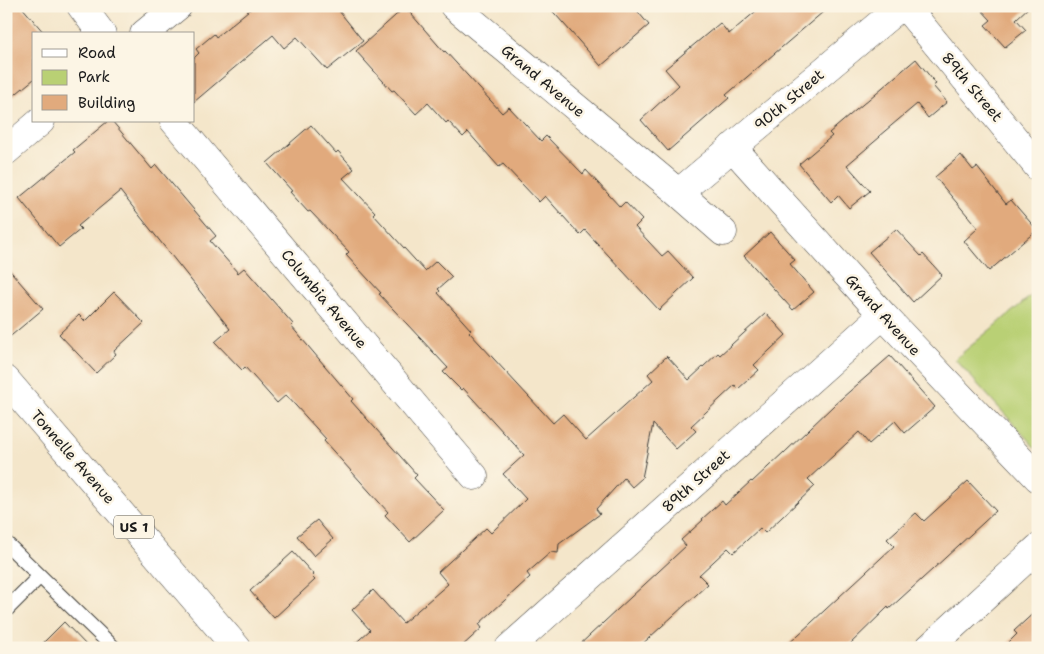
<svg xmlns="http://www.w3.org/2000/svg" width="1044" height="654" font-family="'Shantell Sans',sans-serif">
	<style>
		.green { fill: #b9d074; stroke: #6a7648 }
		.building { fill: #e1aa7d }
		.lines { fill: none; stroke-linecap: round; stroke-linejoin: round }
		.lane-casing { stroke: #3c3a36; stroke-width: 16 }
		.street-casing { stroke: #3c3a36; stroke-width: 29 }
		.secondary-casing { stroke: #3c3a36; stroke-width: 29 }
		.primary-casing { stroke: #3c3a36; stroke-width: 29 }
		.lane { stroke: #fff; stroke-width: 14 }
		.street { stroke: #fff; stroke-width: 28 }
		.secondary { stroke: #fff; stroke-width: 28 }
		.primary { stroke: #fff; stroke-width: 28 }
		.labels { text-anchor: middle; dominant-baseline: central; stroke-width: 5; stroke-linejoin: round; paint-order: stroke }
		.shield { fill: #fcf5e5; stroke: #5f5d58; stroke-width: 1 }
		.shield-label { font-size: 14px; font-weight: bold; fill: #1c1c1c }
		.street-label { font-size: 15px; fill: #1c1c1c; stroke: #fcf5e5 }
	</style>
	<rect width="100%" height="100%" fill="#fcf5e5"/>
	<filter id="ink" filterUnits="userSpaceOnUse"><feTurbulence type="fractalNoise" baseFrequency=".02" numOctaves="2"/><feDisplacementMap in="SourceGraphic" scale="10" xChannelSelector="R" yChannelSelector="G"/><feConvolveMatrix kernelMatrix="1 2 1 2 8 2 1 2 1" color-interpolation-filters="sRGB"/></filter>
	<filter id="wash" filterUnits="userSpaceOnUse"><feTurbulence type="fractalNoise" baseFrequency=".0096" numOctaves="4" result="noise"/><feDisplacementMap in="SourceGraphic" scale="20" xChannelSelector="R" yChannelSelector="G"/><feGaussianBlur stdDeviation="1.12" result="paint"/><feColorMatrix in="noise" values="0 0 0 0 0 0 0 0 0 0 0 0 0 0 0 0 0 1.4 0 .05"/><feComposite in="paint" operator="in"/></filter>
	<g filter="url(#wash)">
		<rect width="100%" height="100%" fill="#f4e6ca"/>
		<path class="green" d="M1038 290V451L955 359Z"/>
		<g id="blocks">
			<path class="building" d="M6 6H21L45 34H34V79L6 102Z
				M254 6H335L363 41 327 70 297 37 284 48 273 35 194 102V58L199 53 196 49 214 34 216 37Z
				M548 6H633L649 25 601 66Z
				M762 6H830L726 95 729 98 668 151 641 120 679 85 665 69 720 23 729 34Z
				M978 6H1030L1016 19 1026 30 1005 47 985 25 991 20Z
				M405 7 444 52 445 51 502 113 509 107 541 141 546 136 583 174 586 170 620 207 625 202 642 220 635 227 662 256 668 251 693 278 659 310 585 230 580 235 545 196 539 202 503 164 499 167 468 132 463 137 448 121 446 123 428 103 416 114 394 90 392 91 356 51Z
				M916 59 936 84 933 86 947 102 928 118 917 104 879 136 880 137 847 165 870 191 849 208 838 195 831 202 799 164 832 136 829 133Z
				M108 121H112L152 169 156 165 216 236 210 241 238 273 244 268 293 324 291 326 353 399 351 401 417 475 414 478 444 510 410 542 385 515 388 512 324 441 326 439 286 395 277 403 245 367 242 370 215 342 230 329 120 191 78 226 81 229 59 247 19 198 75 152 73 150Z
				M311 125 336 153 338 151 354 169 343 178 375 212 373 214 425 271 436 261 452 277 438 289 440 291 438 293 471 330 469 332 553 423 563 414 586 440 653 380 648 374 667 356 689 380 718 353 720 355 766 313 786 335 754 365 759 370 738 389 735 385 691 426 696 431 676 449 653 424 642 478 632 487 624 478 596 509 600 514 559 544 558 553 551 552 527 573 530 577 479 624 482 628 460 648H350L370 630 352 610 373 590 403 623 448 584 438 572 486 528 491 533 526 499 503 474 524 455 463 388 461 390 443 372 448 368 379 294 381 293 346 255 349 252 310 211 308 212 290 192 292 191 267 163Z
				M961 155 973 170 977 167 1006 204 1011 200 1037 230 989 271 964 241 978 228 935 177Z
				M896 229 921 256 923 254 942 275 913 302 869 252Z
				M770 232 795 260 790 264 814 292 793 310 744 256Z
				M6 266 43 309 6 340Z
				M114 292 144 323 114 351 116 354 96 373 59 334 79 315 85 321Z
				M890 356 935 407 905 433 895 421 869 444 859 432 808 479 815 486 765 533 760 528 733 553 728 548 699 575 708 584 638 648H576L686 546 681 540 703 520 702 519 722 501 725 505 751 481 752 482 784 452V453L834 405Z
				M968 481 996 511 933 569 889 609 888 607 846 648H784L894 546 887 539 916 513 924 521Z
				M317 520 333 539 314 556 297 536Z
				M293 552 314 575 312 577 315 580 274 618 250 591Z
				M1038 609V648H1003L1017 634 1014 631Z
				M64 622 89 648H38Z"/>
		</g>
	</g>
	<g filter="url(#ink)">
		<use href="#blocks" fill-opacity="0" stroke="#3c3a36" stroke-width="1"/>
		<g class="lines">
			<defs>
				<path id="lane" d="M6 543 114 648
					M6 610 40 576"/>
				<path id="street" d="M81 6 102 34
					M454 6 674 189 723 232
					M905 6 1038 167
					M174 121 474 476
					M732 147 883 315 1038 478
					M674 189 684 188 901 6
					M509 648 883 315
					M929 648 1038 548"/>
				<path id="secondary" d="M144 34 178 6
					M6 151 41 121"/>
				<path id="primary" d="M6 380 237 648"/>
			</defs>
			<use href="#lane" class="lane-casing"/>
			<use href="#street" class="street-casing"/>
			<use href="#secondary" class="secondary-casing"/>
			<use href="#primary" class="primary-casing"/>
			<use href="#lane" class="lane"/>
			<use href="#street" class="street"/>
			<use href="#secondary" class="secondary"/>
			<use href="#primary" class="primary"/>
		</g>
	</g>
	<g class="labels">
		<rect class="shield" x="114" y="515.5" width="40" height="23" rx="4"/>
		<g class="shield-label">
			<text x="134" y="527">US 1</text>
		</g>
		<g class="street-label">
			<text transform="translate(543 81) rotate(40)">Grand Avenue</text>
			<text transform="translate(972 87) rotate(50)">89th Street</text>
			<text transform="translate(789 100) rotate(-40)">90th Street</text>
			<text transform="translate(324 299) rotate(50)">Columbia Avenue</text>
			<text transform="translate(883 315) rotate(48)">Grand Avenue</text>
			<text transform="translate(73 457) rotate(49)">Tonnelle Avenue</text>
			<text transform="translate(696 481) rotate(-42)">89th Street</text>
		</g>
	</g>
	<rect width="1044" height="654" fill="none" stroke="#fcf5e5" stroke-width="25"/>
	<rect x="32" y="32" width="162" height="90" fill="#fcf5e5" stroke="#a29e95"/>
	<rect x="42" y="49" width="25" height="8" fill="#ffffff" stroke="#a29e95"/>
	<text x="78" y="58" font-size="15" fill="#1c1c1c">Road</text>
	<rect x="42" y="70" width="25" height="15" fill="#b9d074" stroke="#a29e95"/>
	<text x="78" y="82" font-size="15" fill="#1c1c1c">Park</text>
	<rect x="42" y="95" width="25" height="15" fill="#e1aa7d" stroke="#a29e95"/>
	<text x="78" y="108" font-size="15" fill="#1c1c1c">Building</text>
</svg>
